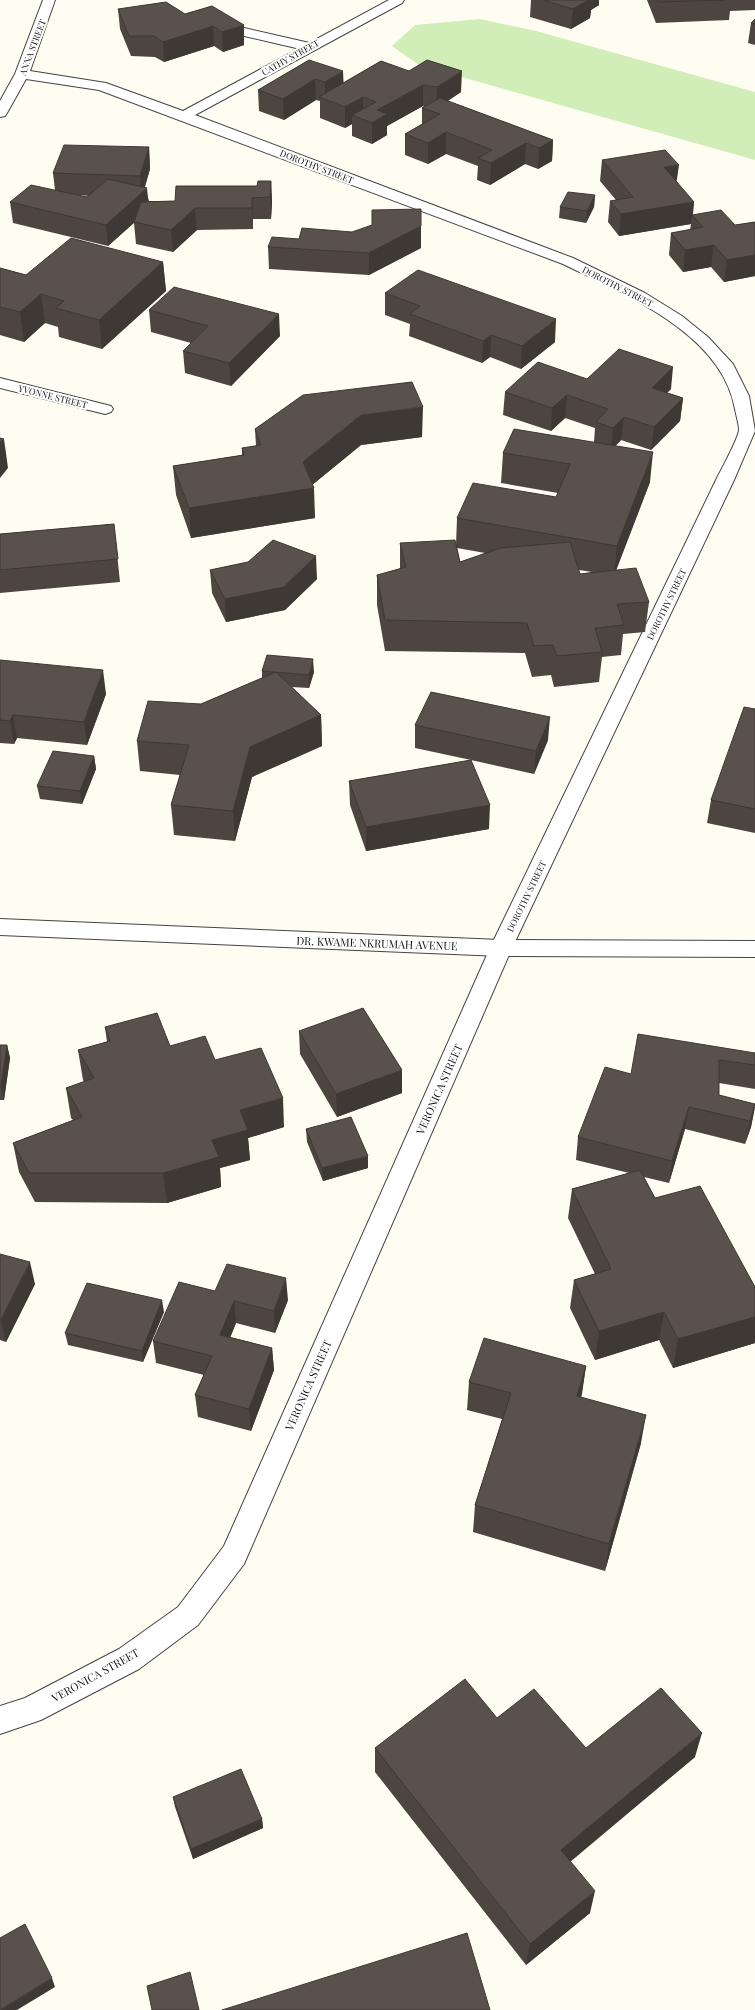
<svg xmlns="http://www.w3.org/2000/svg" width="755" height="2010" viewBox="0 0 755 2010" font-family="'Playfair Display',serif">
  <style>
    .green { fill: #d1edb8 }
    .lines { fill: none; stroke-linecap: round; stroke-linejoin: round }
    .service-casing { stroke: #434343; stroke-width: 2 }
    .minor-casing { stroke: #434343; stroke-width: 2 }
    .tertiary-casing { stroke: #434343; stroke-width: 2 }
    .service { fill: #fff; fill-rule: evenodd }
    .minor { fill: #fff; fill-rule: evenodd }
    .tertiary { fill: #fff; fill-rule: evenodd }
    .wall { fill: #4d4640; fill-rule: evenodd }
    .shaded-wall { fill: #3e3934 }
    .building { fill: #59514b; stroke: #3e3934 }
    .labels { text-anchor: middle; dominant-baseline: central; stroke-width: 4; stroke-linejoin: round; paint-order: stroke }
    .far-street-label { font-size: 9px; fill: #101010; stroke: #fff }
    .street-label { font-size: 11px; fill: #101010; stroke: #fff }
  </style>
  <rect width="100%" height="100%" fill="#fffdf2"/>
  <path class="green" d="M480,19L536,31L755,92V160L419,65L392,46L415,25Z"/>
  <g class="lines">
    <g class="service-casing">
      <path id="service" d="M214,21L314,44L315,47L309,51L210,28L208,25Z"/>
    </g>
    <g class="minor-casing">
      <path id="minor" d="M43,0H55L30,71L106,83L183,111L389,0H404L402,3L195,115L573,258L645,293L682,316L708,337L733,364L749,396L755,431L734,480L512,948L244,1564L198,1625L139,1669L41,1720L0,1734V1706L25,1698L119,1649L178,1607L224,1546L490,948L716,480C721,470 738,439 739,430C739,424 736,415 735,409C722,333 624,294 563,264L99,90L26,79L7,113L5,116L0,117V101L15,74Z
        M0,378L111,406L113,409L111,412L105,414L0,388Z"/>
    </g>
    <g class="tertiary-casing">
      <path id="tertiary" d="M0,919L501,940L755,941V957L501,956L0,935Z"/>
    </g>
    <use href="#service" class="service"/>
    <use href="#minor" class="minor"/>
    <use href="#tertiary" class="tertiary"/>
  </g>
  <path class="wall" d="M531,0H599V5L591,10L590,18L571,29L530,17Z
    M647,0H755V10L730,11L729,20L656,23Z
    M212,6L244,45L223,52L214,46L164,62L155,57L131,56L120,29L118,9L185,14Z
    M755,19V45L748,43L751,23Z
    M309,60L343,83L381,61L461,92L448,101L553,140L552,161L538,169L525,164L490,185L477,180L478,166L446,154L428,164L405,155V134L422,124V108L424,106H423L387,126V135L372,144L352,136V124L345,128L320,118V101L316,100L284,120L259,111L258,90Z
    M149,147L150,169L145,187L149,201H175L257,186L271,181L272,202L271,219H253V229L197,230L173,252L136,244L134,223L108,246L13,223L10,202L55,190L53,173ZM78,195L89,196L87,197Z
    M602,160L677,182L694,202L693,215L735,225L755,222V276L724,282L711,267L683,272L669,255L671,233L690,230L691,224L619,236L608,222L610,201L616,200L600,181Z
    M595,195L594,207L586,223L559,218L560,207Z
    M421,226V248L369,275L269,269L268,247L299,239L352,232Z
    M163,262L166,291L102,349L59,337L58,327L45,323L24,342L0,335V268L26,275Z
    M385,293L555,342L521,369L490,357L482,363L409,336L410,324L385,315Z
    M149,310L280,336L231,386L185,373L183,351L191,343L151,332Z
    M587,379L671,389L667,393L683,398L680,421L651,450L621,440L615,446L650,482L616,570L649,602L645,632L623,634L621,655L602,657L599,682L554,687L551,675L532,677L525,653L385,651L377,605V575L400,569V543L456,545L457,518L556,497L558,493L501,483L503,453L594,442L595,428L565,418L551,431L503,415L505,392ZM457,548L485,553L460,562ZM579,570L592,572L580,574Z
    M255,429L422,437L361,445L312,485L315,518L191,538L176,495L173,466L242,455V448L256,446Z
    M114,524L120,582L0,593V534Z
    M248,562L317,579L285,610L226,622L212,593L210,570Z
    M0,660L106,694L87,745L17,738L14,744L0,743Z
    M262,671L314,672L309,688L291,687L321,715L322,746L252,777L235,841L174,835L171,805L180,775L140,771L137,741L201,704L262,678Z
    M755,709V833L707,823L711,800Z
    M415,725L548,740L534,774L471,760L489,829L366,851L350,805L349,781L471,760L415,748Z
    M94,756L96,769L82,804L40,799L37,786Z
    M105,1027L170,1046L215,1060L284,1127L248,1138L250,1160L220,1168L221,1187L167,1203L35,1202L19,1172L13,1143L73,1120L71,1118L66,1088L84,1082L83,1080L78,1050L107,1042Z
    M299,1031L402,1093L337,1117L300,1054Z
    M0,1045H7L10,1058L4,1100H0Z
    M755,1053V1089L719,1083V1095L755,1107L751,1127L745,1144L685,1129L669,1183L644,1177L655,1198L755,1287V1343L673,1368L659,1340L595,1360L570,1308L574,1280L595,1274L568,1218L572,1189L629,1173L576,1160L578,1137L631,1074Z
    M306,1129L368,1168L323,1181L307,1142Z
    M0,1254L35,1284L6,1342L0,1340Z
    M215,1291L288,1300L275,1333L236,1323L230,1337L272,1348L274,1370L251,1431L198,1417L195,1395L204,1375L156,1363L153,1341Z
    M164,1312L143,1362L68,1345L65,1333Z
    M586,1366L581,1397L641,1443L605,1571L473,1532L475,1505L502,1419L467,1410L469,1382Z
    M497,1718L586,1748L695,1757L570,1861L590,1913L526,1965L375,1772V1748Z
    M173,1797L262,1819L263,1828L193,1859L175,1807Z"/>
  <path class="shaded-wall" d="M583,0H599V5L591,10L590,18L571,29L573,9Z
    M244,25V45L223,52L222,32Z
    M213,26L214,46L164,62L163,42Z
    M343,71L344,92L325,99V82Z
    M462,71L461,92L436,108L437,87Z
    M315,79L316,100L284,120L283,99Z
    M423,85V106L387,126V135L372,144V123L377,110Z
    M363,97V118L352,115V124L345,128V107Z
    M446,132V154L428,164V143Z
    M553,140L552,161L538,169L539,148Z
    M526,143L525,164L490,185L491,163Z
    M149,147L150,169L143,192L147,188L149,209L108,246L106,225L141,193L140,176Z
    M679,165L676,186L664,167Z
    M271,181L272,202L271,219L270,197Z
    M595,195L594,207L586,223L587,211Z
    M252,198L253,219V229L252,208Z
    M694,202L691,224L619,236L621,214Z
    M195,208L197,230L173,252L171,230Z
    M421,226V248L369,275V253Z
    M714,245L711,267L683,272L685,250Z
    M755,255V276L724,282L727,260Z
    M163,262L166,291L102,349L99,320Z
    M41,294L45,323L24,342L20,312Z
    M279,314L280,336L231,386L229,363Z
    M556,319L555,342L521,369L522,346Z
    M491,335L490,357L482,363L483,341Z
    M673,367L671,389L649,410L652,388Z
    M567,395L565,418L551,431L552,408Z
    M683,398L680,421L651,450L654,427Z
    M423,407L422,437L361,445L306,490L314,488L315,518L191,538L189,508L303,462L361,415Z
    M624,417L621,440L611,450L613,428Z
    M4,439L8,468L0,478V443Z
    M653,452L650,482L614,576L617,546Z
    M316,556L317,579L285,610L226,622L225,599Z
    M313,659L314,672L309,688V675Z
    M103,670L106,694L87,745L84,722Z
    M13,715L17,738L14,744L10,721Z
    M321,715L322,746L252,777L235,841L233,811L250,747Z
    M550,717L548,740L534,774L536,751Z
    M94,756L96,769L82,804L80,791Z
    M490,805L489,829L366,851V827Z
    M7,1045L10,1058L4,1100L1,1087Z
    M402,1070V1093L337,1117L336,1094Z
    M283,1098L284,1127L248,1138L250,1160L220,1168L221,1187L167,1203L163,1173L212,1140L240,1110Z
    M755,1106L751,1127L745,1144L750,1121Z
    M689,1107L685,1129L669,1183L672,1161Z
    M368,1156V1168L323,1181L322,1168Z
    M30,1262L35,1284L6,1342L1,1320Z
    M286,1278L288,1300L275,1333L274,1311Z
    M162,1300L164,1312L143,1362L142,1351Z
    M234,1301L236,1323L223,1356L220,1335Z
    M664,1312L659,1340L595,1360L599,1331Z
    M755,1317V1343L673,1368L678,1339Z
    M272,1348L274,1370L251,1431L249,1409Z
    M586,1366L582,1394L573,1424L577,1396Z
    M646,1415L641,1443L605,1571L609,1544Z
    M702,1733L695,1757L557,1873L561,1850Z
    M262,1819L263,1828L193,1859L191,1849Z
    M595,1891L590,1913L526,1965L530,1944Z
    M52,1978L55,1987L17,2010H0Z"/>
  <path class="building" d="M543,0H588L573,9Z
    M657,0H725L658,2Z
    M166,2L185,14L212,6L244,25L222,32L213,26L163,42L154,36H129L118,9Z
    M755,19V24L751,23Z
    M309,60L343,71L325,82L315,79L283,99L258,90Z
    M427,60L462,71L437,87L423,85L377,110L387,114L372,123L352,115L376,102L363,97L345,107L319,97L381,61L409,71Z
    M440,98L553,140L539,148L526,143L491,163L478,158L492,150L446,132L428,143L405,134L440,114L422,108Z
    M64,145L149,147L140,176L53,173Z
    M665,150L679,165L664,167L694,202L621,214L610,201L633,197L602,160Z
    M108,179L147,188L106,225L10,202L31,185L87,197Z
    M258,181H271L270,197L252,198V208H195L171,230L134,222L141,202L175,201L176,186H257Z
    M568,192L595,195L587,211L560,207Z
    M421,209V226L369,253L268,247L272,237L299,239L302,228L352,232L372,225V210Z
    M721,210L735,225L755,222V255L727,260L714,245L685,250L671,233L703,227L692,215Z
    M71,238L163,262L99,320L56,308L64,301L41,294L20,312L0,307V268L26,275Z
    M418,270L556,319L522,346L491,335L483,341L410,314L420,306L385,293Z
    M174,287L279,314L229,363L183,351L208,326L149,310Z
    M619,349L673,367L652,388L683,398L654,427L624,417L613,428L596,422L608,409L567,395L552,408L505,392L538,362L587,379Z
    M412,382L423,407L361,415L303,462L314,488L189,508L173,466L244,455L242,448L261,445L255,429L303,395Z
    M514,429L653,452L617,546L457,518L473,483L556,497L570,464L503,453Z
    M0,438L4,439L0,443Z
    M114,524L118,559L0,570V534Z
    M273,540L316,556L284,587L225,599L210,570L248,562Z
    M455,540L460,562L501,548L570,542L580,574L636,568L649,602L617,604L624,625L595,628L602,652L557,656L553,645L534,646L527,623L385,620L377,575L406,567L400,543Z
    M267,655L313,659L309,675L262,671Z
    M0,660L103,670L84,722L13,715L10,721L0,720Z
    M276,672L321,715L250,747L233,811L171,805L189,745L137,741L148,701L201,704Z
    M431,692L550,717L536,751L415,725Z
    M744,707L755,709V809L711,800Z
    M53,751L94,756L80,791L37,786Z
    M471,760L490,805L366,827L349,781Z
    M363,1008L402,1070L336,1094L299,1031Z
    M157,1013L170,1046L205,1036L215,1060L261,1048L283,1098L240,1110L248,1130L212,1140L219,1157L163,1173H29L13,1143L82,1117L66,1088L94,1078L78,1050L110,1041L105,1027Z
    M638,1034L755,1053V1065L719,1060V1095L755,1104L750,1121L689,1107L672,1161L578,1137L605,1067L631,1074Z
    M0,1045H7L1,1087H0Z
    M351,1117L368,1156L322,1168L306,1129Z
    M640,1170L655,1198L700,1186L755,1287V1317L678,1339L664,1312L599,1331L574,1280L611,1269L572,1189Z
    M0,1254L30,1262L1,1320H0Z
    M227,1264L286,1278L274,1311L234,1301L220,1335L272,1348L249,1409L195,1395L212,1356L153,1341L179,1282L215,1291Z
    M87,1283L162,1300L142,1351L65,1333Z
    M484,1338L586,1366L577,1396L646,1415L609,1544L475,1505L511,1393L469,1382Z
    M465,1679L497,1718L534,1689L586,1748L661,1688L702,1733L561,1850L595,1891L530,1944L375,1748Z
    M241,1769L262,1819L191,1849L173,1797Z
    M25,1924L52,1978L0,2010V1938Z
    M467,1933L490,2010H222Z
    M190,1972L199,2010H152L147,1986Z"/>
  <g class="labels">
    <g class="far-street-label">
      <text transform="translate(32 47) rotate(-69)">ANNA STREET</text>
      <text transform="translate(290 57) rotate(-29)">CATHY STREET</text>
      <text transform="translate(317 166) rotate(21)">DOROTHY STREET</text>
      <text transform="translate(618 286) rotate(27)">DOROTHY STREET</text>
      <text transform="translate(53 396) rotate(14)">YVONNE STREET</text>
      <text transform="translate(666 604) rotate(-64)">DOROTHY STREET</text>
      <text transform="translate(526 896) rotate(-64)">DOROTHY STREET</text>
    </g>
    <g class="street-label">
      <text transform="translate(377 943) rotate(2)">DR. KWAME NKRUMAH AVENUE</text>
      <text transform="translate(439 1089) rotate(-66)">VERONICA STREET</text>
      <text transform="translate(308 1385) rotate(-66)">VERONICA STREET</text>
      <text transform="translate(95 1675) rotate(-29)">VERONICA STREET</text>
    </g>
  </g>
</svg>
